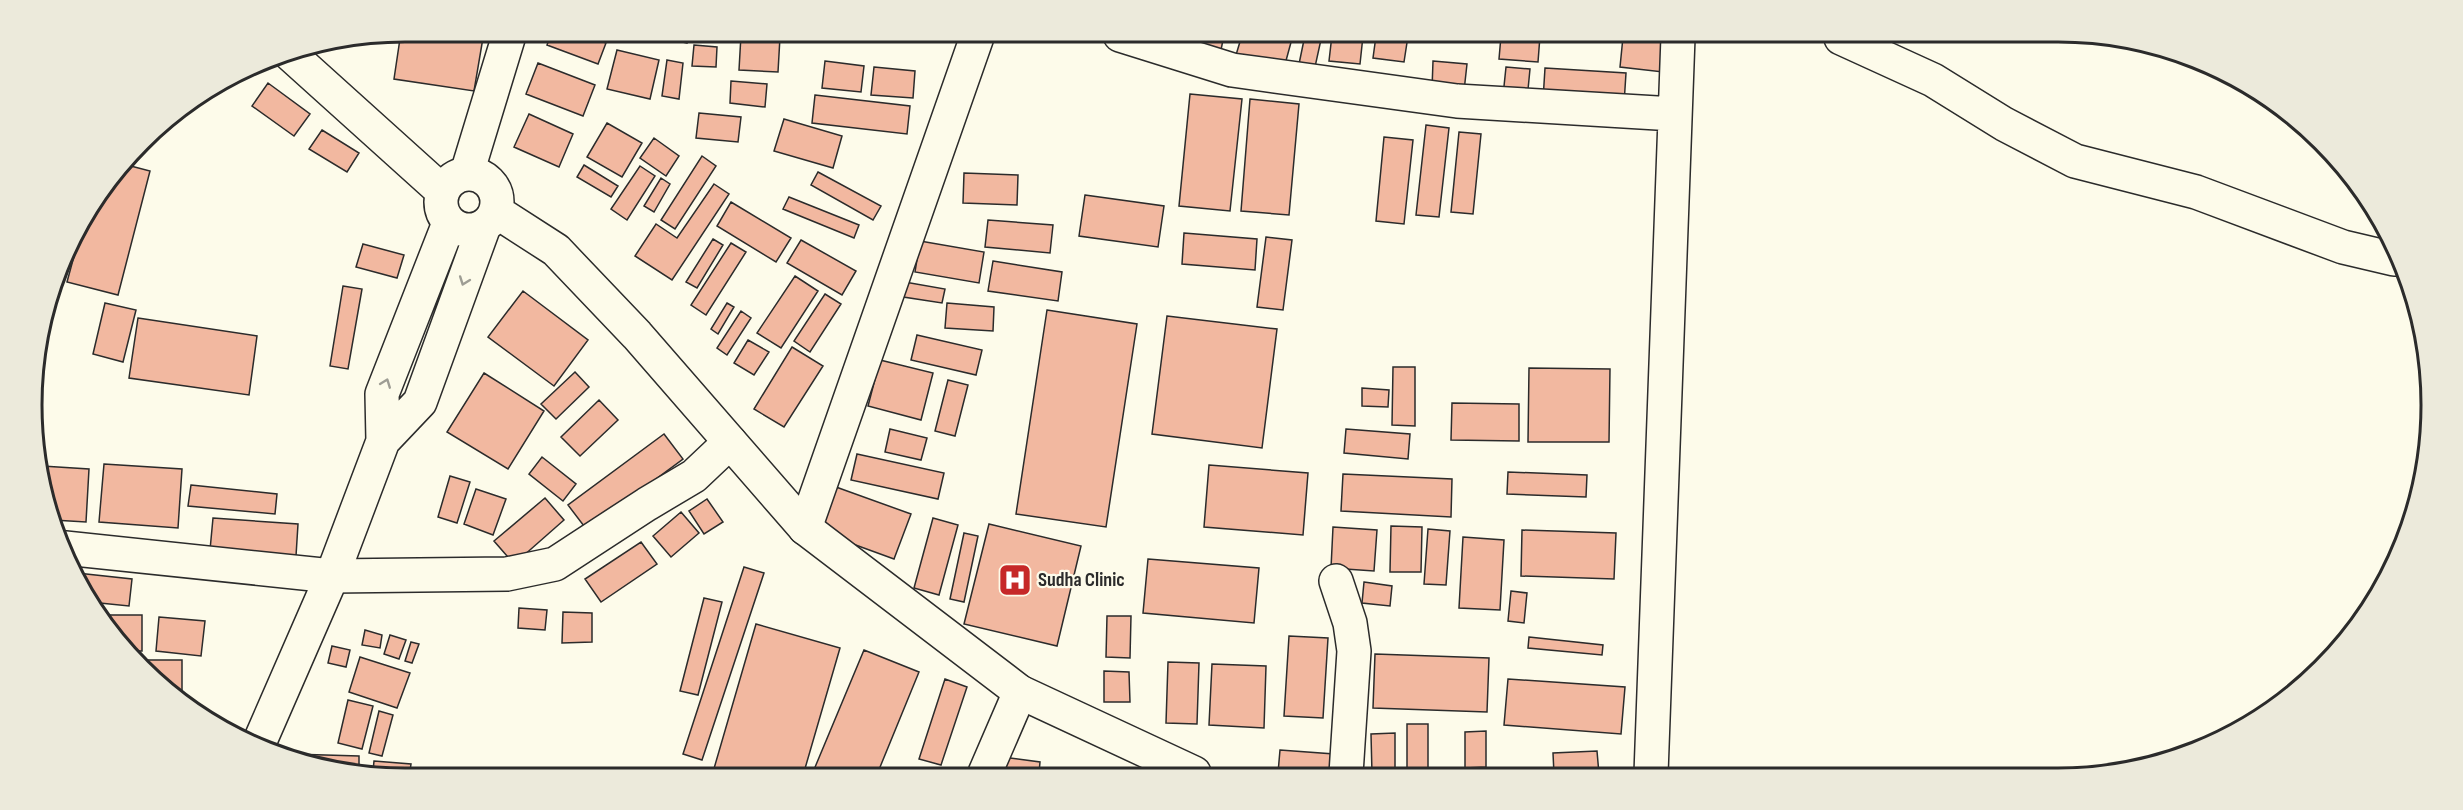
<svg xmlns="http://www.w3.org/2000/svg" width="2463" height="810" viewBox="0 0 2463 810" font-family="'Sofia Sans Condensed',sans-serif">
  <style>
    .building { fill: #f2b8a0; stroke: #2b2b2b; stroke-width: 1.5 }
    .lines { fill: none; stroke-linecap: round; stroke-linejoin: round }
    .street-casing { stroke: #2b2b2b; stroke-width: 36 }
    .secondary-casing { stroke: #2b2b2b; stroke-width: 36 }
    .street { stroke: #fdfbea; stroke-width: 33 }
    .secondary { stroke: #fdfbea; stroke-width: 33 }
    .oneway { stroke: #9e9d94 }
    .labels { text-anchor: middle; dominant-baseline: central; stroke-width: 4.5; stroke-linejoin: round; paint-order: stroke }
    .poi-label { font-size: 20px; font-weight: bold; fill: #2b2b2b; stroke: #fdfbea; text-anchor: start }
    .rim { fill: none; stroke: #2b2b2b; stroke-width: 3 }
  </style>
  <rect width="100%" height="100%" fill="#fdfbea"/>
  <path class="building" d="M401,32H484L474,91L394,79Z
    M552,32H577L606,43L598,64L547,45Z
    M640,32L689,33L687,43Z
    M741,35L780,37L778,72L739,70Z
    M1193,35H1224L1220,55L1190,48Z
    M1242,35H1293L1284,68L1236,55Z
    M1305,35H1322L1315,67L1299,64Z
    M1332,35L1363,36L1360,64L1329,61Z
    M1376,36H1408L1404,62L1373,58Z
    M1501,36H1540L1538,62L1499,59Z
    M1623,37H1667L1663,72L1620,67Z
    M694,45L717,47L716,67L692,66Z
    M617,50L659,60L650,99L607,89Z
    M667,60L683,63L679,99L662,96Z
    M825,61L864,66L861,92L822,88Z
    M1433,61L1467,64L1464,91L1432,89Z
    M538,63L595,85L583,116L526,94Z
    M874,67L915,71L913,98L871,95Z
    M1506,67L1530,69L1527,100L1503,96Z
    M1545,68L1626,73L1624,104L1543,100Z
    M731,81L767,84L765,107L730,103Z
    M268,83L310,114L294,136L252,106Z
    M1190,94L1242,99L1230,211L1179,206Z
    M815,95L910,106L907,134L812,123Z
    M1250,99L1299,104L1289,215L1241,211Z
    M699,113L741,117L738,142L696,138Z
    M529,114L573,134L559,167L514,147Z
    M784,119L842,136L833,168L774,151Z
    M607,123L642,143L622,177L587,157Z
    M1426,125L1449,128L1439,217L1416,215Z
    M322,130L359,153L347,172L309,149Z
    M1459,132L1481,134L1473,214L1451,212Z
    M1384,137L1413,140L1404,224L1376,221Z
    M654,138L679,156L666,176L640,158Z
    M702,156L716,166L675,229L661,220Z
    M127,165L150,171L118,295L67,282L83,223Z
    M584,165L618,186L611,197L577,177Z
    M640,166L655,176L627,220L611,209Z
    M818,172L881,206L873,220L811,185Z
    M964,173L1018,175L1017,205L963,203Z
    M661,178L670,184L654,212L644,206Z
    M714,184L729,194L672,280L635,256L656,224L677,238Z
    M1085,195L1164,206L1158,247L1079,236Z
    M789,197L859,225L854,238L783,209Z
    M731,202L791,238L776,262L717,226Z
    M988,220L1053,225L1050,253L985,247Z
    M1184,233L1257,239L1255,270L1182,264Z
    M1266,237L1292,240L1283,310L1257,307Z
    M713,239L723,245L697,288L686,282Z
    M801,240L856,271L842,295L787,263Z
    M920,241L984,252L979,283L915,272Z
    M731,243L746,252L706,315L691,305Z
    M363,244L404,255L397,278L356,267Z
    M993,261L1062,272L1058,301L988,291Z
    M795,276L818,291L781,348L757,333Z
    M899,281L945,289L942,303L897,296Z
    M343,286L362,289L348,369L330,366Z
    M523,291L588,340L554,386L488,337Z
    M825,294L841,304L810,352L794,341Z
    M105,303L136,310L123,362L93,354Z
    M727,303L734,307L718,334L711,329Z
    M947,303L994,307L993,331L945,328Z
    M1047,310L1137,324L1106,527L1016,514Z
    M741,311L751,318L727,355L717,348Z
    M1167,316L1277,329L1262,448L1152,434Z
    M138,318L257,336L249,395L129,378Z
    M917,335L982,350L976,375L911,360Z
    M748,340L769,352L754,375L734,363Z
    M792,347L823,366L784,427L754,409Z
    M880,360L933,373L921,420L868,406Z
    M1393,367H1415V426L1392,425Z
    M1529,368L1610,369L1609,442H1528Z
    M575,372L589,387L556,419L541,404Z
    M484,373L544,411L508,469L447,432Z
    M948,380L968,385L955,436L935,431Z
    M1362,388L1389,390L1388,407L1362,406Z
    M599,400L618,420L580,456L561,437Z
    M1452,403L1519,404V441L1451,440Z
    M890,429L927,438L921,460L885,452Z
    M1346,429L1410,434L1408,459L1344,453Z
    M664,434L683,459L587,530L568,505Z
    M857,454L944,473L938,499L851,480Z
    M542,457L576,484L563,501L529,474Z
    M104,464L182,469L178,528L99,522Z
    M1209,465L1308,473L1303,535L1204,527Z
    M42,466L89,469L86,522L53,520L44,501Z
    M1508,472L1587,475L1586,497L1507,494Z
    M1343,474L1452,479L1451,517L1341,511Z
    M450,476L470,482L457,523L438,517Z
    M191,485L277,494L275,514L188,506Z
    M836,487L911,514L894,559L820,532Z
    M476,489L506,499L493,535L464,524Z
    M545,498L564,520L514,564L494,541Z
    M707,499L723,522L704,534L689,511Z
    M681,512L699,533L671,557L653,536Z
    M213,518L298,524L296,556L210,550Z
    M933,518L958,525L939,595L914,588Z
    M989,524L1081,546L1057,646L964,624Z
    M1391,526L1422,527L1421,572H1390Z
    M1333,527L1377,530L1374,571L1331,568Z
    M1428,529L1450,531L1446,585L1424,584Z
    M1522,530L1616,533L1614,579L1521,576Z
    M964,533L978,536L964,602L950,599Z
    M1463,537L1504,540L1500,610L1459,608Z
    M641,542L657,564L601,602L585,579Z
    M1148,559L1259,568L1254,623L1143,613Z
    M744,567L764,573L702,760L683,754Z
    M77,573L132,579L129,606L90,602Z
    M1364,582L1392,586L1390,606L1362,603Z
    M1511,591L1527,593L1524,623L1508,621Z
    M704,598L722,602L698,695L680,691Z
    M519,608L547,610L545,630L518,628Z
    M563,612L592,613V642L562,643Z
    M97,615H142V651H133Z
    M1107,616H1131L1130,658L1106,657Z
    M159,617L205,621L201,656L156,651Z
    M756,624L840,648L804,772H713Z
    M365,630L382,635L380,648L362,645Z
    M390,635L406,640L399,659L384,654Z
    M1289,636L1328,638L1323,718L1284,716Z
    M1529,637L1603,645L1602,655L1528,648Z
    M411,642L419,644L412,663L405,661Z
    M332,646L350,650L346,667L328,663Z
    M864,650L919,672L878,772H813Z
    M1375,654L1489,658L1487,712L1373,708Z
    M360,657L410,673L397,708L349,692Z
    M142,660H182V700Z
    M1168,662L1199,663L1197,724L1166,723Z
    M1212,664L1266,666L1264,728L1209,725Z
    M1104,671L1129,672L1130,702H1104Z
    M945,679L967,687L941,765L919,759Z
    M1508,679L1625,687L1621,734L1504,725Z
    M348,700L373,706L362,749L338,743Z
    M379,711L393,715L382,756L369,753Z
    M1407,724H1428V774H1407Z
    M1486,731V767L1465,768V732Z
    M1395,733V774H1372L1371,734Z
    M1280,750L1334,754L1332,774L1278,773Z
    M1597,751L1599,774H1554L1553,753Z
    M291,754L359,756V771H332Z
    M1002,757L1040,762L1039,773L1000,772Z
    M374,761L411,764L410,771H373Z
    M906,769L924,773H905Z"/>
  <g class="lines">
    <g class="street-casing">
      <path id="street" d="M1120,35L1232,70L1457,101L1674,114
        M1841,38L1933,80L2004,124L2075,161L2196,192L2343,247L2394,259
        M467,173L510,32
        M805,528L978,34
        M65,548L332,576L507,574L555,564L647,504L694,476L730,442
        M1336,581L1350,623L1354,651L1346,774
        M985,773L1020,692
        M1651,774L1678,37"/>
    </g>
    <g class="secondary-casing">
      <path id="secondary" d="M290,54L442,191
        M441 202a28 28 0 1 1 56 0a28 28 0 1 1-56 0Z
        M497,212L556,250L637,335L805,528L1020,692L1194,773
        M383,441L420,402L484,226
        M260,741L332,576L383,441L382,394L449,223"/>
    </g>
    <use href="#street" class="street"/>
    <use href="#secondary" class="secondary"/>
  </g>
  <defs><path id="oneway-chevron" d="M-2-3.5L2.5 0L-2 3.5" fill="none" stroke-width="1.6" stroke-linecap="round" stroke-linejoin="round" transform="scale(1.5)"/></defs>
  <g class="oneway">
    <use href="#oneway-chevron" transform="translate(464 281) rotate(110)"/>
    <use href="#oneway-chevron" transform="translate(386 383) rotate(-69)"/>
  </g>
  <defs>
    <g id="hospital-square" transform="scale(1.725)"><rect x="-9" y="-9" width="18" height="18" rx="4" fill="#c62828" stroke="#fdfbea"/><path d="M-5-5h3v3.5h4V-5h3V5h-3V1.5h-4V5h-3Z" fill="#fff"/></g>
  </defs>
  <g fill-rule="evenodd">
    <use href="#hospital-square" x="1015" y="580"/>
  </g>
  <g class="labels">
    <g class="poi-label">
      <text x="1038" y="580">Sudha Clinic</text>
    </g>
  </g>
  <path d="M0 0H2463V810H0ZM405 42H2058A363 363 0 0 1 2421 405V405A363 363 0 0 1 2058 768H405A363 363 0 0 1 42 405V405A363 363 0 0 1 405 42Z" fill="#eceadb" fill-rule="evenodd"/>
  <path class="rim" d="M405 42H2058A363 363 0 0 1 2421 405V405A363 363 0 0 1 2058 768H405A363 363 0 0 1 42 405V405A363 363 0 0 1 405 42Z"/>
</svg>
